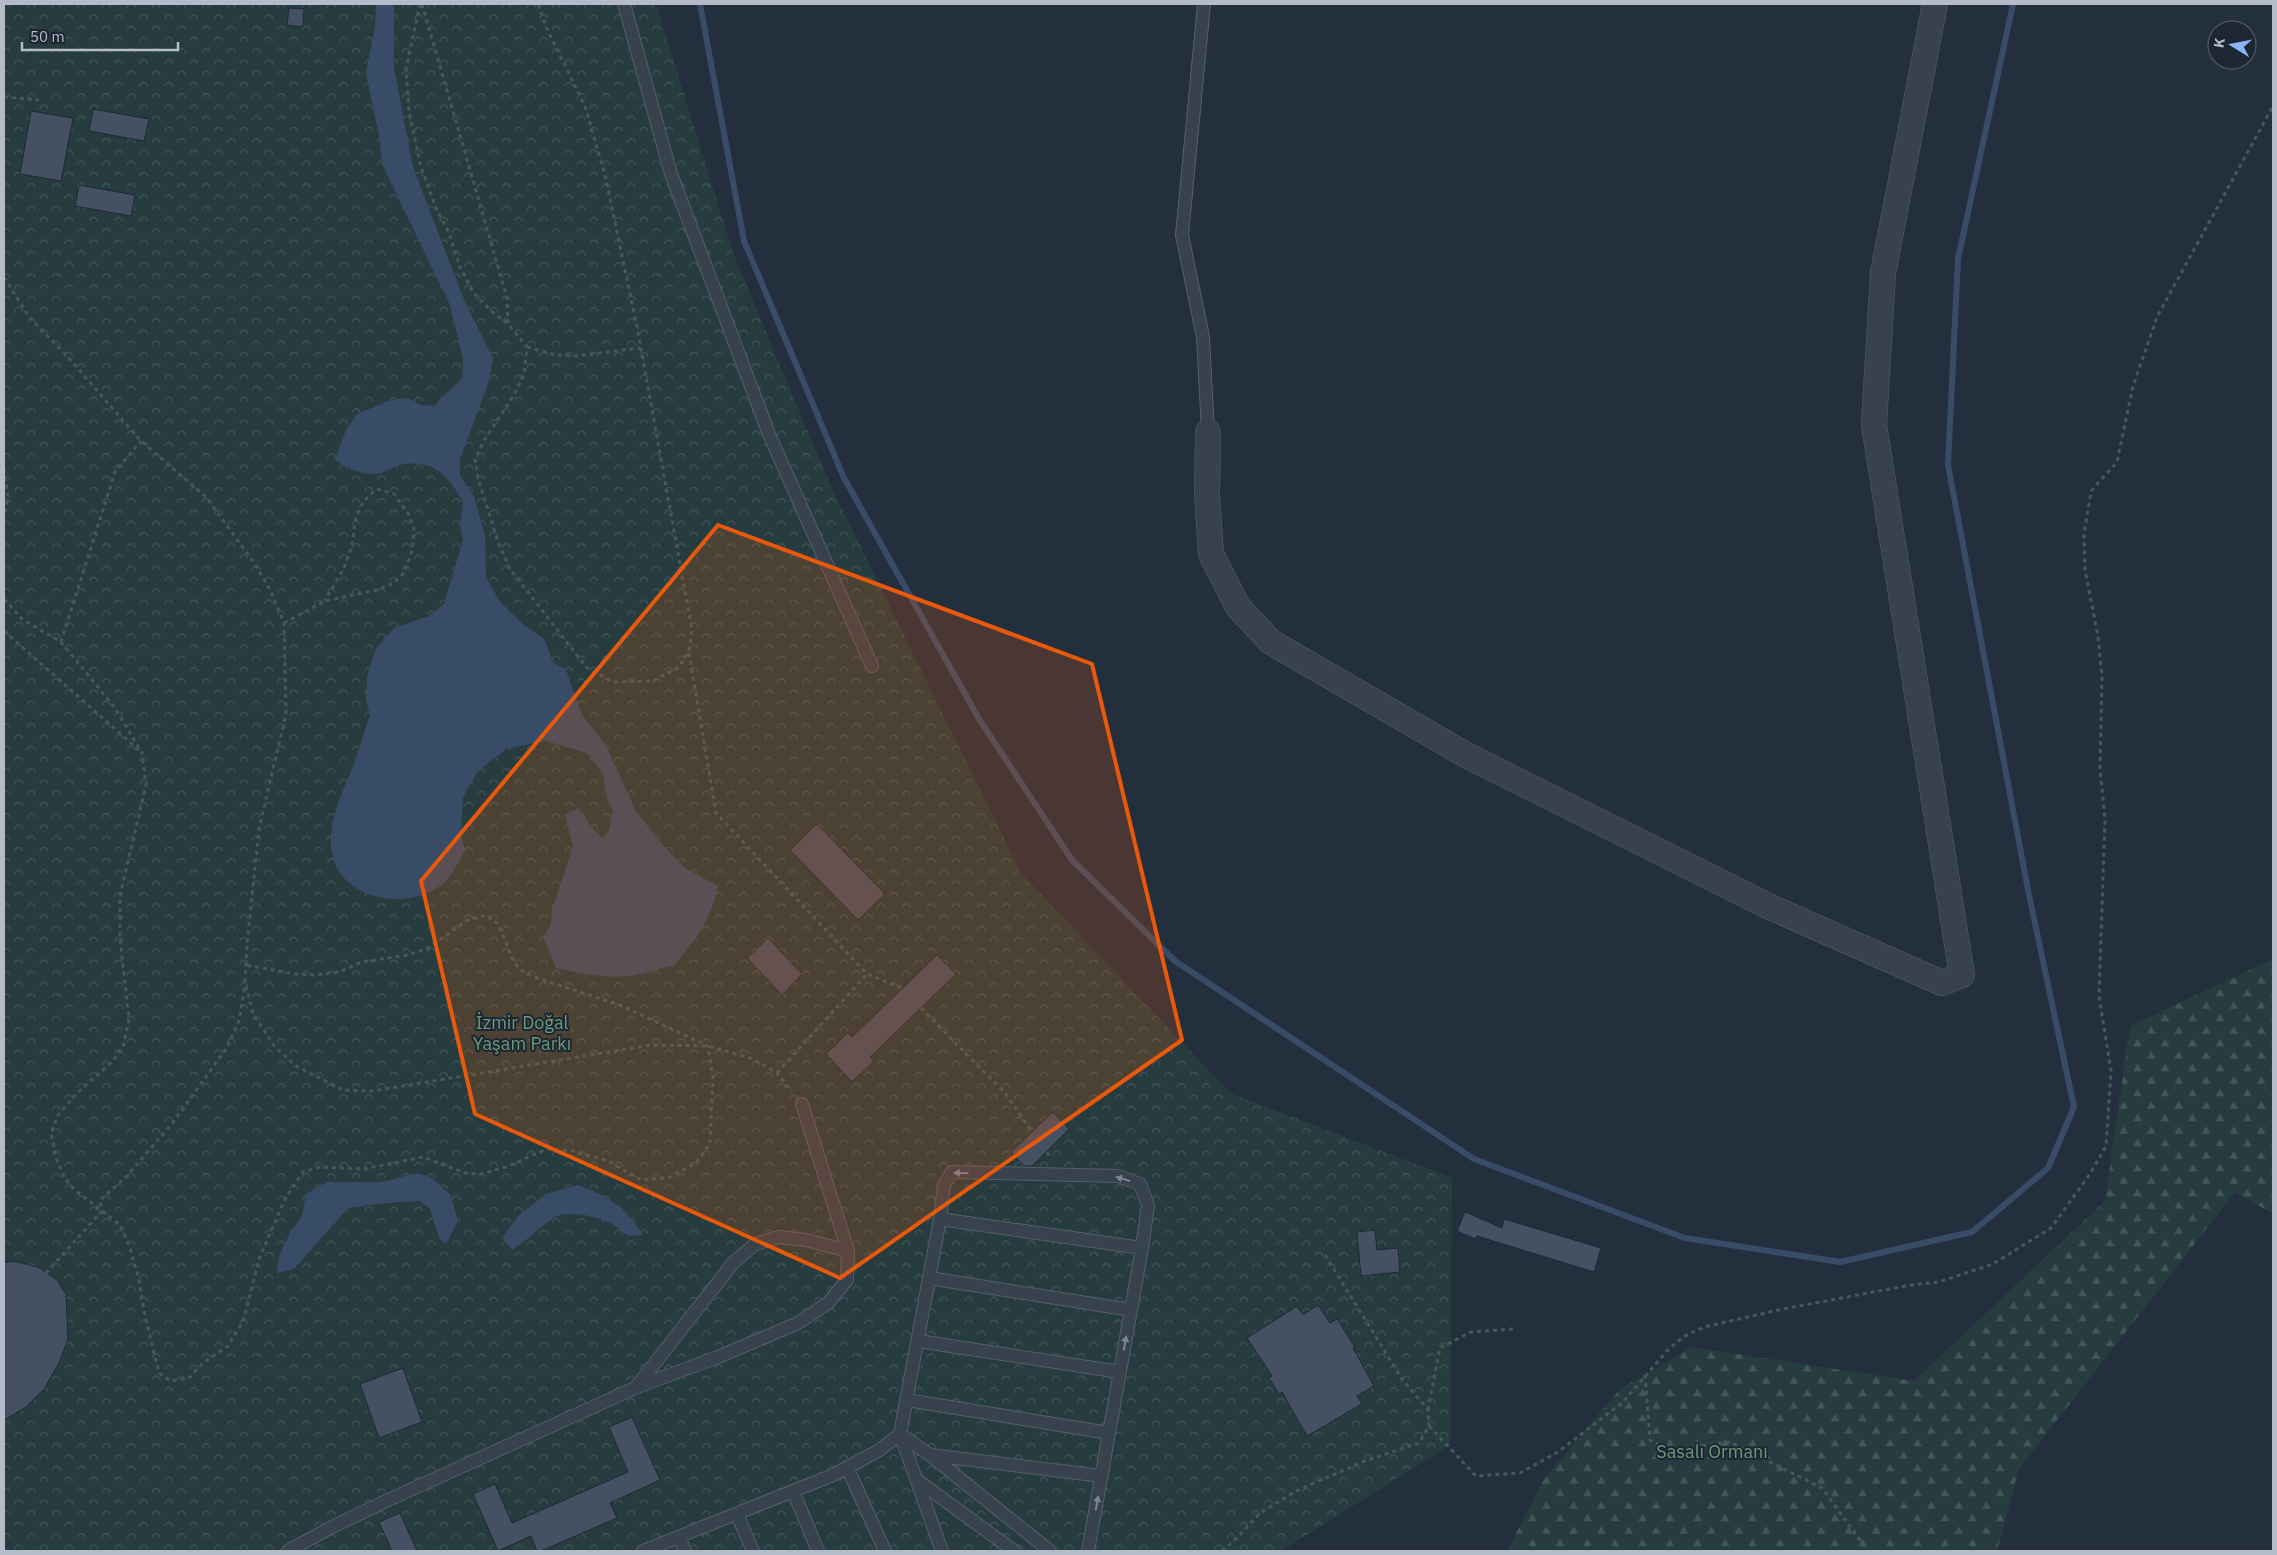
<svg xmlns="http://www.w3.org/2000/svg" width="2277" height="1555" viewBox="0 0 2277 1555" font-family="'IBM Plex Sans',sans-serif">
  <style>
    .forest { fill: url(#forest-firs) }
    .park { fill: url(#park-crowns) }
    .water { fill: #394c67 }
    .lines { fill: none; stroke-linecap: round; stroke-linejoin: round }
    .stream { stroke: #394c67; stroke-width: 6 }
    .building { fill: #455162; stroke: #1f2835 }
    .lane-casing { stroke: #565f6c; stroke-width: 14 }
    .street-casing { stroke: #565f6c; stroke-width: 26 }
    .path { stroke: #44595c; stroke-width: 3; stroke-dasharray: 4 4; stroke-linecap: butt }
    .lane { stroke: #38414e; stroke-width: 12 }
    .street { stroke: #38414e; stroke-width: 25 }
    .oneway { fill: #7c8592 }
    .marked { fill: #e8590c; fill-opacity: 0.2; stroke: #e8590c; stroke-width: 4; stroke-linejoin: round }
    .labels { text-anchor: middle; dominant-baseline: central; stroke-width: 4; stroke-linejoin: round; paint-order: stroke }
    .park-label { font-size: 18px; fill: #6b9a76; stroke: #1d2633 }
  </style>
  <defs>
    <pattern id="forest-firs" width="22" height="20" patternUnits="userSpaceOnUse" patternTransform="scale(1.25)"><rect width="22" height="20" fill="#263c3f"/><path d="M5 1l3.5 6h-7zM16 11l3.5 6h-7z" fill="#435659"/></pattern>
    <pattern id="park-crowns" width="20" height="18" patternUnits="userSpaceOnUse" patternTransform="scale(1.25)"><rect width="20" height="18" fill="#263c3f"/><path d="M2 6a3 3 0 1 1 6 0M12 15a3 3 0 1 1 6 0" fill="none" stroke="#435659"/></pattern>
  </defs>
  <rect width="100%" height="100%" fill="#242f3e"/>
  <path class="forest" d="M2273,959V1214L2235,1192L2019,1469L1997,1551H1507L1544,1479L1619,1390L1692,1347L1914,1381L2105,1201L2130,1026Z"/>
  <path class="park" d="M4,4H656L733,253L829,482L1021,873L1230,1093L1452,1178L1450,1445L1281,1551H4Z"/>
  <path class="water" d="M376,4H394V68L413,167L463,297L493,359L488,384L460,459V476L474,496L485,535L486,577L500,602L524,625L544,639L553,662L566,670L582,715L606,745L636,811L660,842L685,868L718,886C711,921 696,939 674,966C660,967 649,973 635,975C609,980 582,973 556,968L543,937L551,924L552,909L573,847L565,815L578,808L591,827L603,839L609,830L613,810L607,799L603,774L587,753L546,741L506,749L477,772L463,798L461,833L465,851C459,860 454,872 447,880C417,912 344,903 333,857C324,824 345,789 356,758C361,744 365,729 370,715L366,700L367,676L376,648L394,628L429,616L444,604L463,540L460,523L463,502C449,477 436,460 404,464C394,466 384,474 375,474C360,475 348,467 335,460L346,430L357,414L391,400L408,398L421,405L434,406L462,378L463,359L450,305L382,164L379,136L366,73L375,26Z
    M417,1173L430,1177L450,1194L458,1221L446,1244L439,1238L430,1209L420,1201L387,1203L348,1208L294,1269L277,1273L279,1257L288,1237L302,1216L306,1194L327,1182H383Z
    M578,1185C610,1197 624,1206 643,1235L628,1236C623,1232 618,1227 612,1224C600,1217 568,1210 555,1217C540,1226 527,1241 512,1250L502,1238L519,1215L546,1194Z"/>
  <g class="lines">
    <path class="stream" d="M700,4L744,241L844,478L979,719L1072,860L1175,961L1474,1159L1685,1238L1840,1262L1972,1232L2048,1168L2074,1107L2029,895L1948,465L1958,259L2013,4"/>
  </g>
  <path class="building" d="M289,8L304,9L303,27L287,25Z
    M93,109L149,119L144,141L89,131Z
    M31,111L73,118L61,181L20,174Z
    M79,185L135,195L131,216L75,206Z
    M817,824L885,894L858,920L790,850Z
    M768,938L802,974L782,995L747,958Z
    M937,955L956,974L870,1057L874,1061L852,1082L826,1054L848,1033L852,1037Z
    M1053,1112L1069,1129L1032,1166H1024L1011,1152Z
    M1465,1212L1502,1228L1504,1219L1601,1248L1594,1272L1477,1236L1476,1239L1457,1231Z
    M1375,1230L1377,1250L1398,1248L1400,1272L1361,1276L1357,1232Z
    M13,1261L38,1267L57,1280L66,1294L68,1339L59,1363L44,1389L26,1407L4,1420V1263Z
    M1318,1305L1330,1323L1337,1319L1355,1347L1353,1348L1374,1386L1357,1396L1362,1404L1307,1436L1282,1392L1279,1394L1269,1378L1272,1376L1247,1338L1297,1306L1303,1315Z
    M403,1368L422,1422L379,1438L360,1384Z
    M632,1417L660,1480L610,1503L617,1518L541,1551H537L531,1536L498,1551L473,1494L495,1484L512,1523L628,1472L609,1427Z
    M400,1513L417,1551H392L379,1522Z"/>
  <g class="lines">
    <g class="lane-casing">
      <path id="lane" d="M624,4L671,174L769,434L872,666
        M1204,4L1182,235L1203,337L1208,432
        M940,1219L1142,1248
        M929,1278L1131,1310
        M918,1341L1120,1372
        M637,1386L733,1263L755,1244L779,1237L806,1240L848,1251
        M907,1400L1109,1433
        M900,1434L930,1455L1050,1551
        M900,1434L942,1551
        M930,1455L1102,1476
        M847,1467L885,1551
        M917,1480L1014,1551
        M793,1491L818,1551
        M737,1514L753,1551
        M679,1537L685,1551
        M288,1551L330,1528L386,1501L637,1387L718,1357L798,1323L828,1303L847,1280L848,1251L802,1104
        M643,1551L833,1475L878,1451L900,1434L940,1219L944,1185L952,1172L1118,1176L1140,1184L1148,1205L1142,1248L1088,1551"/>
    </g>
    <g class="street-casing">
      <path id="street" d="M1208,432L1207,494L1211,554L1238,607L1271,642L1466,755L1768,906L1942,983L1962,975L1874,425L1883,273L1935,4"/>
    </g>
    <path class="path" d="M420,4L406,69L409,112L421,167L436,208L449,233L460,267L473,292L489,309L508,324L527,347L524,374L514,395L485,439L475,459L478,478L498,542L510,569L586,667L613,682L653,681L679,667L689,651L692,630L637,327L605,175L585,106L547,29L538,4
      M422,4L507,298L508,323
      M4,97L39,100
      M4,277L29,317L67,356L141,441L206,497L255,564L271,592L284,623L286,714L259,829L247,944L245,982L253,1014L275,1047L296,1066L343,1090L373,1091L651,1045L708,1046L753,1059L777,1073L792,1092
      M527,347L556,355L575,356L640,348
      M4,469L8,496L4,517
      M4,599L22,619L61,642L115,708L142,753L146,785L120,895V938L129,1020L123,1047L113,1061L77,1093L58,1115L51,1133L57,1161L65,1179L76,1191L120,1225L129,1245L138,1276L145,1316L159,1373L171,1381L189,1378L203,1363L228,1346L243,1322L259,1259L285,1199L303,1172L320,1167L364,1169L423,1157L465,1173L481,1174L506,1167L547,1149L573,1151L608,1161L641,1180L668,1178L697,1162L710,1143L713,1077L708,1046L620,1005L534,977L520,970L514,962L498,924L486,915L468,920L428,948L408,955L362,962L339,972L313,975L295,974L246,965
      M284,623L325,601L376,590L394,583L404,573L412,551L414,529L409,515L394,494L377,489C346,513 360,530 347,560C342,574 332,587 325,601
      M4,631L140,751
      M61,642L115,472L141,441
      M689,653L716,813L867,974L902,988
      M921,1008L1005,1093L1032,1132
      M777,1073L867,974
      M1047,1152L1051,1158
      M1325,1255L1402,1379L1428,1410L1429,1426
      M46,1273L102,1211L100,1200L126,1177L171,1125L226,1049L239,1021L245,985
      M1645,1375L1650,1440L1668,1450L1730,1442L1822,1488L1868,1551
      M1428,1410L1440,1348L1471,1332L1514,1329
      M1222,1551L1234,1541L1260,1513L1296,1491L1365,1461L1419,1443L1429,1426L1476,1476L1520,1473L1558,1452L1623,1402L1667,1351L1683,1337L1704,1327L1783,1309L1911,1285L1939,1282L1993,1264L2051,1228L2090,1174L2106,1146L2111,1071L2099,996L2105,819L2100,769L2102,677L2098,636L2085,570L2084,535L2091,491L2117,462L2133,386L2157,317L2273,106"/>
    <use href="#lane" class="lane"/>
    <use href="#street" class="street"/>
  </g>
  <defs><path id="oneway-solid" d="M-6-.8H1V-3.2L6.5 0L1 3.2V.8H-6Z" transform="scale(1.25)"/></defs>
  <g class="oneway">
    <use href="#oneway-solid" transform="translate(961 1173) rotate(-179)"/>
    <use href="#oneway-solid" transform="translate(1123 1179) rotate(-164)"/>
    <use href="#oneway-solid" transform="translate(1125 1343) rotate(-80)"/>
    <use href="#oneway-solid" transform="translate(1097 1503) rotate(-80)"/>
  </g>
  <path class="marked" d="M718,525L1092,664L1182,1040L840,1278L475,1114L421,881Z"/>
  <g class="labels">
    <g class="park-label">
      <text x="522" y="1022">İzmir Doğal<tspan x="522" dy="21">Yaşam Parkı</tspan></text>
      <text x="1712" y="1451">Sasalı Ormanı</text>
    </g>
  </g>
  <rect width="2277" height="1555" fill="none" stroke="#b4bcc9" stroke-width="10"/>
  <g transform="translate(2232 45) rotate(280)"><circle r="24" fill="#1d2633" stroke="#59626f"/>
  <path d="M0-4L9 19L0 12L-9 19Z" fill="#8ab4f8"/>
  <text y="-8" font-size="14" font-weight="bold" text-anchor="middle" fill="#b4bcc9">K</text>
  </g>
  <path d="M22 42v8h156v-8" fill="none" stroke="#b4bcc9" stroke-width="2.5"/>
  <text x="30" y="42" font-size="15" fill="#b4bcc9" stroke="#1d2633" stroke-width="4" paint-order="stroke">50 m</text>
</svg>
